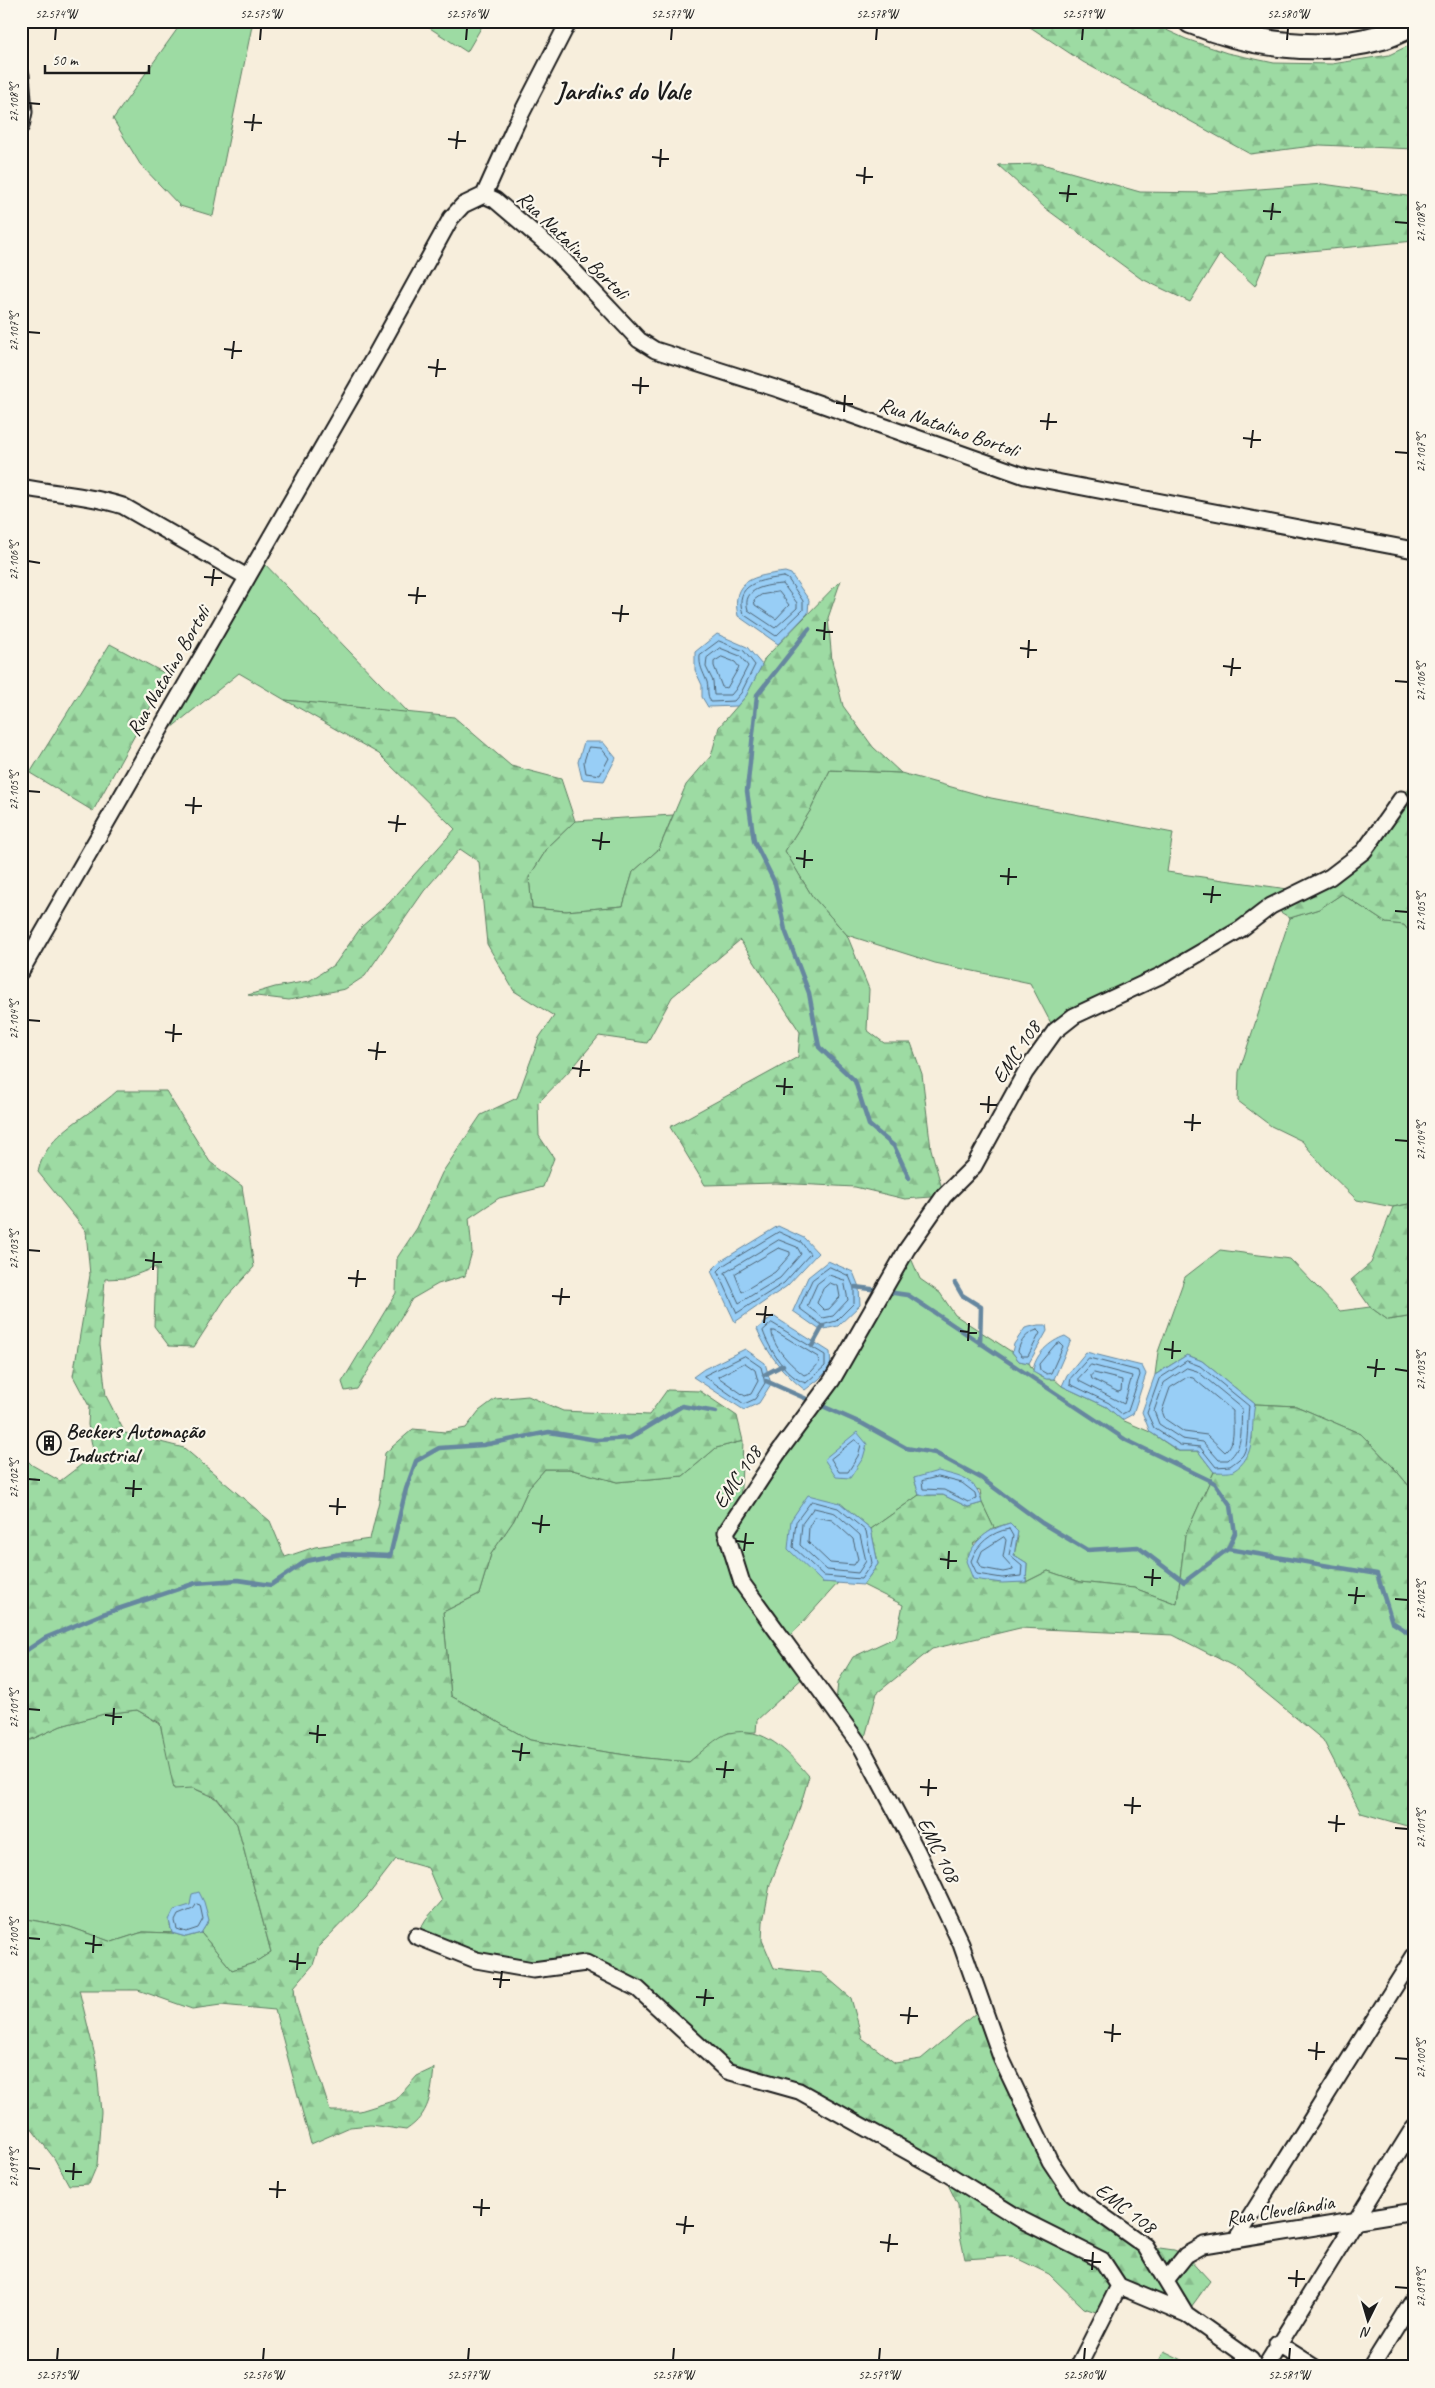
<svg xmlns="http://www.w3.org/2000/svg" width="1435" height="2388" viewBox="0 0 1435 2388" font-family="Caveat,sans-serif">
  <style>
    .grass { fill: #9ddba3; stroke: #5c7c60 }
    .forest { fill: url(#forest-firs); stroke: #5c7c60 }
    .water { fill: #98cef6; stroke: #66879f }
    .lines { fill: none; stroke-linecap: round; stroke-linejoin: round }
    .shore { stroke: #4e6373; stroke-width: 1 }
    .stream { stroke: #66879f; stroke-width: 4.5 }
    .minor-casing { stroke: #1c1c1c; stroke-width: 19 }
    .primary-casing { stroke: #1c1c1c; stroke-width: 28 }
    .minor { stroke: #fbf7ec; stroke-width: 15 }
    .primary { stroke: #fbf7ec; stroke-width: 24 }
    .ticks { fill: none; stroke: #1c1c1c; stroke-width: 2 }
    .labels { text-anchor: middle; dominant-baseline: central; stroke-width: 4.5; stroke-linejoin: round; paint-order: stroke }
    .street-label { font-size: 21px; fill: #1c1c1c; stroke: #fbf7ec }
    .poi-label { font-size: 21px; font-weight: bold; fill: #1c1c1c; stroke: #fbf7ec; text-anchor: start }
    .district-label { font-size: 26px; font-weight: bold; fill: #1c1c1c; stroke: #fbf7ec }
    .neatline { fill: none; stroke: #1c1c1c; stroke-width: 2 }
    .ticks-label { font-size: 12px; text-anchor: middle; fill: #1c1c1c }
  </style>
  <defs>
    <pattern id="forest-firs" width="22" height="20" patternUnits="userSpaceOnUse" patternTransform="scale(1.25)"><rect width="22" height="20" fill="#9ddba3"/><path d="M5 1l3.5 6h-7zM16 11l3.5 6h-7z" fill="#87bb8c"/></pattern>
  </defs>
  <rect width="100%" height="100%" fill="#f7eedc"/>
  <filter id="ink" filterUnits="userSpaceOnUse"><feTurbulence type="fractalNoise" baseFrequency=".02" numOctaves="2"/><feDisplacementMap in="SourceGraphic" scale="10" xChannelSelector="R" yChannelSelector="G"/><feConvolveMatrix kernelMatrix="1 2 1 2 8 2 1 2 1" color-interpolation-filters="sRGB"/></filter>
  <g filter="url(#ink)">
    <path class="grass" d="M183,21H253L213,216L180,206L140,164L113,119Z
      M419,21H485L467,52Z
      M258,557L409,713L285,700L239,673L150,745Z
      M830,770L901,773L991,798L1173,833L1167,872L1302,891L1055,1031L1030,983L935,963L847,935L812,896L785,851L810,811Z
      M673,815L659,849L633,872L623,906L566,911L532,908L529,877L548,847L575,821Z
      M1342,894L1386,923L1404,925L1414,937V1203L1393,1207L1357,1200L1326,1170L1302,1141L1271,1126L1238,1101L1239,1072L1290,918L1319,909Z
      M907,1249L920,1279L940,1293L955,1315L1012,1352L1019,1361L1029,1363C1034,1374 1042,1380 1054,1379L1062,1386L1107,1407L1122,1420L1150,1432L1178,1451H1198L1214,1472L1185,1536L1177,1604L1134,1588L1080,1582L1048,1571L1026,1582L1027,1563L1014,1555L1018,1537L1010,1523L994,1528L982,1503L980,1490L914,1478L919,1495L871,1529L840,1503L822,1582L838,1583L784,1643L807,1674L757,1720L756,1732L728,1733L689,1762L645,1758L530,1740L451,1696L443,1612L479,1594L491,1554L514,1520L529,1487L545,1469H569L617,1482L683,1476L716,1448L743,1441L740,1510Z
      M1220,1250L1290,1259L1340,1311L1370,1307L1388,1320L1414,1316V1492L1394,1468L1361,1434L1296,1406L1255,1404L1202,1361L1187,1355L1155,1375L1158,1352L1185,1277Z
      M137,1710L160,1724L168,1757L193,1788L217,1799L237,1824L271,1952L254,1963L232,1970L201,1933L209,1920L190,1905L169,1920L172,1933L143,1932L112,1942L70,1927L27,1919L21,1915V1744L61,1726L103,1714Z
      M1164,2351L1197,2367H1156Z"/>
    <path class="forest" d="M1021,21H1147L1186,39L1227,53L1274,63L1332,64L1389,55L1414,43V149L1320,145L1250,154L1083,62Z
      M1042,164L1140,192L1209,193L1323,184L1414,197V241L1268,255L1255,286L1220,254L1190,302L1140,278L1045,208L998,165Z
      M841,580L828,618L832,661L843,706L873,747L901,773L830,770L810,811L785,851L812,896L847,935L869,989L867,1030L884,1043H911L922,1074L931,1149L944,1196L905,1199L855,1187L776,1183L705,1185L670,1127L798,1057L800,1032L740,940L672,997L647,1043L599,1036L575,1065L538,1103L539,1136L554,1158L543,1187L499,1198L469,1218L472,1252L465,1276L438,1284L412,1299L357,1389L345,1391L342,1382L396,1293L397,1258L417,1228L442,1173L481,1115L517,1098L539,1038L554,1016L514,991L487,944L479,862L460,849L424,891L365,976L345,989L289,1000L248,995L275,987L309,981L335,964L362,926L389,903L455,829L379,754L285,700L454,717L511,766L561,779L575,821L548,847L529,877L532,908L566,911L623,906L633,872L659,849L686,785L711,756L719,727L746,696L765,658Z
      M110,644L168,675L93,811L30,773Z
      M1414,782V937L1404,925L1386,923L1342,894L1319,909L1290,918L1271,906L1364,851Z
      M117,1091H166L210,1162L242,1186L254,1267L225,1299L194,1347L169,1346L154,1326L156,1267L127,1278L105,1279L100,1344L106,1396L125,1433L184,1448L270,1521L285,1557L315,1547L370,1539L379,1501L385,1453L413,1429L445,1432L466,1428L479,1411L495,1399L528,1396L563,1411L649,1415L667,1390L700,1391L737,1416L743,1441L716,1448L683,1476L617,1482L569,1469H545L529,1487L514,1520L491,1554L479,1594L443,1612L451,1696L530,1740L645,1758L689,1762C698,1755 719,1735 729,1733C764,1725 788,1752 809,1776L800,1807L770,1885L763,1922L762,1940L774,1968L822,1973L851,1998L862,2038L895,2063L921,2059L983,2007L1072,2194L1145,2246L1174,2250L1186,2255L1210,2281L1186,2314L1119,2286L1105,2315L1084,2308L1049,2274L1012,2256L965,2259L960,2235L958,2205L941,2170L799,2091L727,2071L638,1989L586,1963L533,1970L416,1936L426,1919L442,1901L428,1868L396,1859L366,1898L319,1946L313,1965L294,1987L296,2005L330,2111H360L396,2100L417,2076L434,2068C431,2095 430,2114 406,2130L370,2125L350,2127L311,2144L275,2010L221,2005L192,2009L138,1990H79L96,2060L101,2112L97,2165L89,2184L69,2185L54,2158L21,2115V1915L27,1919L70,1927L112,1942L143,1932L172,1933L186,1937L201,1933L232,1970L254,1963L271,1952L237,1824L217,1798L193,1788L174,1789L160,1723L137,1710L104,1714L61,1726L21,1744V1454L32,1465L60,1481L94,1455L88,1425L89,1406L73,1376L90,1275L86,1231L38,1172C46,1132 89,1117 117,1091Z
      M1414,1203V1316L1388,1320L1370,1307L1351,1280L1371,1263L1393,1207Z
      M1255,1404L1296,1406L1361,1434L1394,1468L1414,1492V1828L1361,1813L1323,1740L1233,1666L1173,1635L1020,1628L932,1649L877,1693L862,1748L835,1712L838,1682L853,1657L896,1637L903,1605L863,1585L878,1564L871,1529L919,1495H943L968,1507L982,1503L994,1528L973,1544L1026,1582L1048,1571L1080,1582L1134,1588L1177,1604L1185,1536L1214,1472L1232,1471L1252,1439L1251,1420Z"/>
    <path class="water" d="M785,572L791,574L809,600L808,613L778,644L738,616C730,579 755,576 785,572Z
      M717,634L747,647L762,665L746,696L737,706L708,707L702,697V685L695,670V652Z
      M584,742H603L616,758L604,781L582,779L578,762Z
      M778,1226L804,1238L818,1253L787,1286L735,1322L711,1271L721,1261Z
      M828,1261L853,1272L859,1287L860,1305L838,1326L820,1330L793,1311L808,1277Z
      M773,1316L830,1352L831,1367L818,1380L805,1390C783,1373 768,1355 757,1329Z
      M1038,1325H1046L1047,1331L1029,1363L1019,1361L1012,1352L1014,1344L1025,1328Z
      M1065,1336L1071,1340L1054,1379H1046L1033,1372C1034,1355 1050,1341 1065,1336Z
      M745,1349L765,1363L771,1384L759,1403L744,1410L693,1377L704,1369Z
      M1086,1352L1142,1366L1146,1374L1133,1414L1122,1420L1107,1407L1062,1386L1067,1375Z
      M1187,1355L1202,1361L1255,1404C1250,1426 1258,1457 1233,1471C1229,1473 1220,1472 1214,1472L1198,1451H1179L1150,1432L1142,1412L1155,1375Z
      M857,1432L867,1444L863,1458L850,1478L836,1477L824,1459Z
      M938,1471C960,1477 977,1478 982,1503L968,1507L943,1495H919L914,1478Z
      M808,1495L840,1503L871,1529L878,1564L863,1585L822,1582L788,1549L791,1520Z
      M1010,1523L1018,1531L1014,1555L1027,1563L1026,1582L1002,1583L973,1579L966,1561C975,1539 987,1530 1010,1523Z
      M199,1892L204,1902L209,1920L201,1933L186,1937L172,1933L169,1920L174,1910L190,1905L192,1894Z"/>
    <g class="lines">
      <path class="shore" d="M784,577L788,579L803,601V610L776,636L743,614C733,583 761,580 784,577Z
        M783,584L797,603V608L775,628L748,610C741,588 767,585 783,584Z
        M779,592L789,605L776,619L755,605L754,600L761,595Z
        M719,641L744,651L755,665L741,693L734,701L711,702C706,694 709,689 707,682C703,671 699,667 700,655Z
        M720,648L740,656L748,666L736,689L731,695H714L713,681L706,667L707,658Z
        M722,657L735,662L739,667L727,688L722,687L714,666V662Z
        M589,747L601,748L609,758L600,775L586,773L584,762Z
        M779,1232L801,1242L810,1254L784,1283L737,1313L718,1271L724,1265Z
        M779,1240L797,1247L801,1254L780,1278L739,1303L725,1273Z
        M779,1248L790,1252V1255L775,1272L742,1292L735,1274Z
        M830,1267L849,1276L854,1288V1303L836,1321L822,1325L799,1308L812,1280Z
        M829,1275L844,1280L848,1300L833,1316L823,1318L807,1306L817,1284Z
        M830,1283L838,1286L840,1297L829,1309L824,1310L817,1303L823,1289Z
        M772,1323L825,1355V1366L806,1383C787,1378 769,1349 763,1331Z
        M1037,1330L1040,1333L1028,1356H1022L1018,1351C1020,1341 1027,1333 1037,1330Z
        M772,1331H775L818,1357L819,1363L811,1372L804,1375C792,1366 771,1346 772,1331Z
        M1060,1343L1063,1346L1051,1373L1047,1374L1040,1370L1039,1364L1055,1345Z
        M745,1356L761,1367L765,1383L755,1399L744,1404L704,1376Z
        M1089,1358L1139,1371L1140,1375L1128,1411L1122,1414L1109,1403L1070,1384L1071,1378Z
        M1187,1361L1200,1366L1249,1406C1247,1418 1249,1446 1243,1455C1240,1459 1234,1463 1230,1466L1216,1467L1200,1447L1180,1445L1154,1428L1147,1413L1159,1379Z
        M745,1363L755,1370L758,1381L751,1394L745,1396L718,1377Z
        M1091,1365L1132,1376L1124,1404L1079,1381V1378Z
        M1187,1368L1197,1371L1242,1408C1240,1428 1245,1446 1228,1460H1219L1203,1442L1182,1439L1159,1424L1154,1411L1164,1383Z
        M1094,1373L1122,1380L1121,1391L1118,1392L1092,1379L1091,1376Z
        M1188,1377L1193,1378L1233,1411C1232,1425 1237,1442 1225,1452L1207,1435L1184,1432L1165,1419L1162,1411L1170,1388Z
        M855,1440L861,1445L858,1456L848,1472H839L831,1459Z
        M938,1477L962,1483L975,1493L976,1499L968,1502L944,1490L923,1489L922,1481Z
        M812,1501L838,1508L866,1531L872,1563L861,1579L824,1576L793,1547L796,1522Z
        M814,1508L835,1513L860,1535L866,1561L858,1573L827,1570L800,1545L802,1524Z
        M815,1517L832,1520L853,1539L858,1559L854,1565L830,1563L808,1542L809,1527Z
        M1009,1529L1013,1536L1009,1555L1022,1566L1021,1576L1002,1578L977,1574L971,1561C977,1544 991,1532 1009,1529Z
        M1004,1537L1006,1540L1003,1557L1013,1568V1570L1003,1572L982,1568L978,1561L982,1551Z
        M197,1904L200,1905L203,1919L198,1928L186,1932L177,1929L175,1921L178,1915L193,1909Z"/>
      <path class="stream" d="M809,629L757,695L747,791L754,841L775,883L785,930L809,993L819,1047L855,1081L869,1125L894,1146L909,1178
        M955,1283L962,1295L981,1307L980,1344
        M855,1287L879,1290
        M887,1292L908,1295L1126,1440L1215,1483L1231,1506L1235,1533L1228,1549
        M812,1346L823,1326
        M764,1375L783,1365
        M766,1381L863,1424L906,1448L935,1453L981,1478L1042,1523L1087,1550L1138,1547L1184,1582L1228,1549L1377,1574L1392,1622L1414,1636
        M21,1654L45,1638L100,1615L196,1583L238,1580L271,1585L306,1561L340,1554L390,1556L406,1489L416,1461L439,1448L483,1445L549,1432L597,1440L630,1438L682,1406L716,1412"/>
      <g class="minor-casing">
        <path id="minor" d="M21,75L24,112L21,126
          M484,195L495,200L556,252L639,340L655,350L778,389L1025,476L1414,550
          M484,195L516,124L569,21
          M21,487C55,494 90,495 123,506L247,577
          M21,971L376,354L451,218L463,205L484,195
          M416,1936L476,1960L533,1970L586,1963L638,1989L727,2071L799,2091L941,2170L1022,2220L1102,2260L1119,2286L1186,2314L1251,2360L1254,2367
          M1237,2238L1414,1956
          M1166,2280L1186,2255L1204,2245L1414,2211
          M1186,2314L1145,2246L1072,2194L1050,2161L1002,2060L961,1944L917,1851L862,1748L742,1583L726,1532L778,1453L832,1380L907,1249L944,1196L974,1166L1025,1073L1055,1031L1074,1016L1162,975L1241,929L1271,906L1330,877L1364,851L1401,799
          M1277,2343L1315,2367
          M1078,2367L1119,2286
          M1265,2367L1414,2127
          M1371,2367L1414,2298"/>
      </g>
      <g class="primary-casing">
        <path id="primary" d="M1191,21C1251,45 1320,55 1382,37C1393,34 1404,28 1414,23"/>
      </g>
      <use href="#minor" class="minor"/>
      <use href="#primary" class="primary"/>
    </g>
  </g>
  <path class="ticks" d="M55,40L56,28M260,40L261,28M466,40L467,28M671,40L672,28M876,40L877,28M1082,40L1083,28M1287,40L1288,28M28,103L40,104M244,122L262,123M252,131L254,114M448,139L466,141M456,149L458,131M652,157L669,159M660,167L661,149M856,175L873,177M864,184L865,167M1059,193L1077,194M1067,202L1069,185M1263,211L1281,212M1271,220L1273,203M1395,222L1408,223M28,332L40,333M224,349L242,351M232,359L234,341M428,367L446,369M436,377L438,359M632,385L649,386M640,394L641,377M836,403L853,404M844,412L845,395M1040,421L1057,422M1047,430L1049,413M1243,438L1261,440M1251,448L1253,430M1395,452L1408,453M28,561L40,563M204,577L222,578M212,586L214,569M408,595L426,596M416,604L418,587M612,613L629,614M620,622L622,605M816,630L833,632M824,640L825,622M1020,648L1037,650M1028,658L1029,640M1223,666L1241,668M1231,676L1233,658M1395,681L1408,682M28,791L40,792M185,805L202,806M193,814L194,797M388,822L406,824M396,832L398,815M592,840L610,842M600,850L602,832M796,858L813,860M804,868L805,850M1000,876L1017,877M1008,885L1009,868M1203,894L1221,895M1211,903L1213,886M1395,911L1408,912M28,1020L40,1021M165,1032L182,1034M173,1042L174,1024M368,1050L386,1052M376,1060L378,1042M572,1068L590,1070M580,1077L582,1060M776,1086L793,1087M784,1095L785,1078M980,1104L997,1105M988,1113L989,1096M1184,1122L1201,1123M1192,1131L1193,1114M1395,1140L1408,1141M28,1250L40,1251M145,1260L162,1262M153,1270L154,1252M348,1278L366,1279M356,1287L358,1270M552,1296L570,1297M560,1305L562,1288M756,1314L773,1315M764,1323L766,1306M960,1331L977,1333M968,1341L969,1323M1164,1349L1181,1351M1172,1359L1173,1341M1367,1367L1385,1369M1395,1369L1408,1371M1375,1377L1377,1359M28,1479L40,1480M125,1488L142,1489M133,1497L134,1480M329,1506L346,1507M337,1515L338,1498M532,1523L550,1525M540,1533L542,1515M736,1541L754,1543M744,1551L746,1533M940,1559L957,1561M948,1569L949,1551M1144,1577L1161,1578M1152,1586L1153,1569M1348,1595L1365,1596M1395,1599L1408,1600M1355,1604L1357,1587M28,1709L40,1710M105,1715L122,1717M113,1725L114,1708M309,1733L326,1735M317,1743L318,1725M512,1751L530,1753M520,1761L522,1743M716,1769L734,1770M724,1778L726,1761M920,1787L937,1788M928,1796L929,1779M1124,1805L1141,1806M1132,1814L1133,1797M1328,1822L1345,1824M1395,1828L1408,1829M1336,1832L1337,1815M28,1938L40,1939M85,1943L102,1945M93,1953L94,1935M289,1961L306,1963M297,1970L298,1953M493,1979L510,1980M500,1988L502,1971M696,1997L714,1998M704,2006L706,1989M900,2015L918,2016M908,2024L910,2007M1104,2032L1121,2034M1112,2042L1113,2024M1308,2050L1325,2052M1395,2058L1408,2059M1316,2060L1317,2042M28,2168L40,2169M65,2171L82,2172M73,2180L74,2163M269,2189L286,2190M277,2198L278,2181M473,2207L490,2208M481,2216L482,2199M676,2224L694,2226M684,2234L686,2216M880,2242L898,2244M888,2252L890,2234M1084,2260L1101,2262M1092,2270L1093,2252M1288,2278L1305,2279M1296,2287L1297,2270M1395,2287L1408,2288M57,2360L58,2348M263,2360L264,2348M468,2360L469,2348M673,2360L674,2348M879,2360L880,2348M1084,2360L1085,2348M1289,2360L1290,2348"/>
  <defs>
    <g id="building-ring" transform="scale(1.25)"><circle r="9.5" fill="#fbf7ec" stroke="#1c1c1c" stroke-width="1.5"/><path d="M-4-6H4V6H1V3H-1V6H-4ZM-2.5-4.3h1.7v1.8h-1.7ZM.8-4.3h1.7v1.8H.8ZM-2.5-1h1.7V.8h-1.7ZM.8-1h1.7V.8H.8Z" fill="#1c1c1c"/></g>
  </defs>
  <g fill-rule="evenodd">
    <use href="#building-ring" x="49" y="1443"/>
  </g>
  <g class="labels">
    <g class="street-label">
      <text transform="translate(573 245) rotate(44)">Rua Natalino Bortoli</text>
      <text transform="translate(949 427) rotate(19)">Rua Natalino Bortoli</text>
      <text transform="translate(168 671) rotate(-60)">Rua Natalino Bortoli</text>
      <text transform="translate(1016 1052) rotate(-56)">EMC 108</text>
      <text transform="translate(737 1477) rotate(-56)">EMC 108</text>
      <text transform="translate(939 1850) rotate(63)">EMC 108</text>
      <text transform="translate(1126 2208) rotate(37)">EMC 108</text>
      <text transform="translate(1280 2210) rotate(-9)">Rua Clevelândia</text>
    </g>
    <g class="poi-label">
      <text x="66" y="1431">Beckers Automação<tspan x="66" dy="24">Industrial</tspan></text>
    </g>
    <g class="district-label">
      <text x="623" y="90">Jardins do Vale</text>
    </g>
  </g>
  <rect width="1435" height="2388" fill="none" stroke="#fbf7ec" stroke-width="55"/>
  <g transform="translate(1368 2320) rotate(185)" stroke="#fbf7ec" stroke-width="4" paint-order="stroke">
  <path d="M0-4L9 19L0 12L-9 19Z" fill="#1c1c1c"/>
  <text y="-8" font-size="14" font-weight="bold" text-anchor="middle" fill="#1c1c1c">N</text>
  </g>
  <path d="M45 65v8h104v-8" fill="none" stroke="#1c1c1c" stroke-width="2.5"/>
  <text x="52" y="65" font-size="15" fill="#1c1c1c" stroke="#fbf7ec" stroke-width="4" paint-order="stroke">50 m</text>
  <rect x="28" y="28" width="1380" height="2332" class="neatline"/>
  <g class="ticks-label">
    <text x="56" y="18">52.574°W</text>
    <text x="261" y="18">52.575°W</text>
    <text x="467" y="18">52.576°W</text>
    <text x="672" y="18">52.577°W</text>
    <text x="877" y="18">52.578°W</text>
    <text x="1083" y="18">52.579°W</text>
    <text x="1288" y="18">52.580°W</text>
    <text transform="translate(14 103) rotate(-90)" y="4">27.108°S</text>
    <text transform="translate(1421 223) rotate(-90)" y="4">27.108°S</text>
    <text transform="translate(14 332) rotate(-90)" y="4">27.107°S</text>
    <text transform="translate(1421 453) rotate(-90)" y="4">27.107°S</text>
    <text transform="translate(14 561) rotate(-90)" y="4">27.106°S</text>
    <text transform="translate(1421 682) rotate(-90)" y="4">27.106°S</text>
    <text transform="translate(14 791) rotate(-90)" y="4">27.105°S</text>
    <text transform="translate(1421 912) rotate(-90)" y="4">27.105°S</text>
    <text transform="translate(14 1020) rotate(-90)" y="4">27.104°S</text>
    <text transform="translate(1421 1141) rotate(-90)" y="4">27.104°S</text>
    <text transform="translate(14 1250) rotate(-90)" y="4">27.103°S</text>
    <text transform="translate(1421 1371) rotate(-90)" y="4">27.103°S</text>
    <text transform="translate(14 1479) rotate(-90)" y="4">27.102°S</text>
    <text transform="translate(1421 1600) rotate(-90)" y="4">27.102°S</text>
    <text transform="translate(14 1709) rotate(-90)" y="4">27.101°S</text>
    <text transform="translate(1421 1829) rotate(-90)" y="4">27.101°S</text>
    <text transform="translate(14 1938) rotate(-90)" y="4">27.100°S</text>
    <text transform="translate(1421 2059) rotate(-90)" y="4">27.100°S</text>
    <text transform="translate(14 2168) rotate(-90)" y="4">27.099°S</text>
    <text transform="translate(1421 2288) rotate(-90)" y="4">27.099°S</text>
    <text x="57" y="2379">52.575°W</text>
    <text x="263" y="2379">52.576°W</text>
    <text x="468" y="2379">52.577°W</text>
    <text x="673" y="2379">52.578°W</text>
    <text x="879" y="2379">52.579°W</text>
    <text x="1084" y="2379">52.580°W</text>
    <text x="1289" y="2379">52.581°W</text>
  </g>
</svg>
